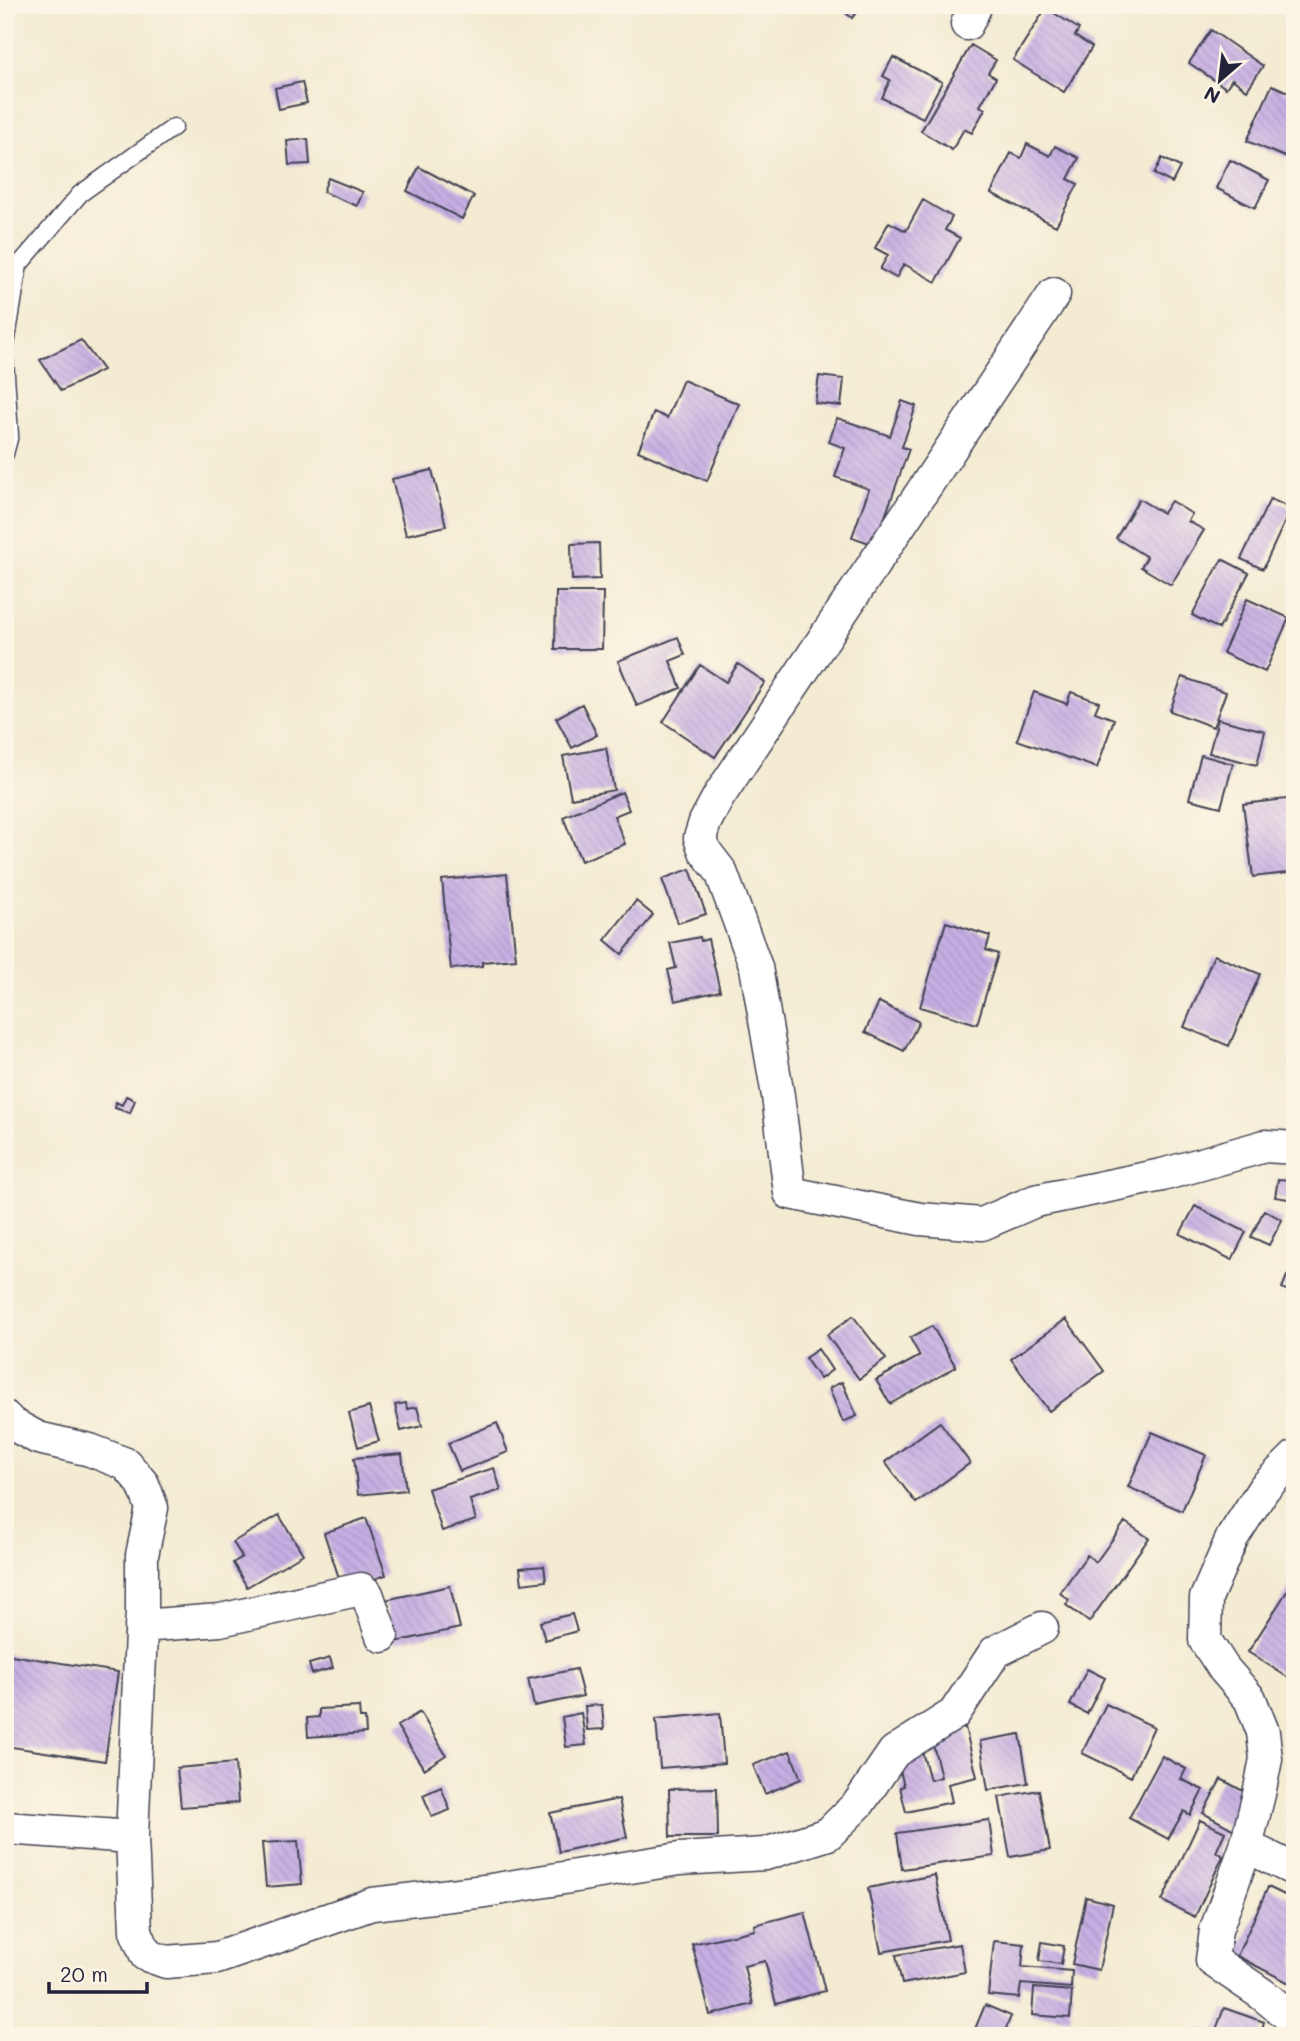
<svg xmlns="http://www.w3.org/2000/svg" width="1300" height="2041" viewBox="0 0 1300 2041" font-family="Mali,sans-serif">
  <style>
    .building { fill: url(#building-back-hatch) }
    .lines { fill: none; stroke-linecap: round; stroke-linejoin: round }
    .service-casing { stroke: #414052; stroke-width: 19 }
    .minor-casing { stroke: #414052; stroke-width: 35 }
    .service { stroke: #fff; stroke-width: 16 }
    .minor { stroke: #fff; stroke-width: 32 }
  </style>
  <defs>
    <pattern id="building-back-hatch" width="6" height="6" patternUnits="userSpaceOnUse" patternTransform="scale(1.75)"><rect width="6" height="6" fill="#c6afe3"/><path d="M-1 5l2 2M0 0l6 6M5-1l2 2" fill="none" stroke="#aa96c4"/></pattern>
  </defs>
  <rect width="100%" height="100%" fill="#fcf5e5"/>
  <filter id="ink" filterUnits="userSpaceOnUse"><feTurbulence type="fractalNoise" baseFrequency=".0143" numOctaves="2"/><feDisplacementMap in="SourceGraphic" scale="14" xChannelSelector="R" yChannelSelector="G"/><feConvolveMatrix kernelMatrix="1 2 1 2 8 2 1 2 1" color-interpolation-filters="sRGB"/></filter>
  <filter id="wash" filterUnits="userSpaceOnUse"><feTurbulence type="fractalNoise" baseFrequency=".00686" numOctaves="4" result="noise"/><feDisplacementMap in="SourceGraphic" scale="28" xChannelSelector="R" yChannelSelector="G"/><feGaussianBlur stdDeviation="1.57" result="paint"/><feColorMatrix in="noise" values="0 0 0 0 0 0 0 0 0 0 0 0 0 0 0 0 0 1.4 0 .05"/><feComposite in="paint" operator="in"/></filter>
  <g filter="url(#wash)">
    <rect width="100%" height="100%" fill="#f3ebd2"/>
    <g id="blocks">
      <path class="building" d="M836,5H862L852,18Z
        M1046,8L1079,29L1075,36L1092,47L1064,92L1013,60Z
        M1211,30L1263,66L1247,90L1232,79L1226,88L1189,63Z
        M971,45L996,60L988,73L996,78L980,106L985,109L972,133L964,129L952,150L921,131Z
        M893,57L942,82L923,118L882,98L890,80L883,76Z
        M302,82L307,103L279,109L275,88Z
        M1272,85L1295,95V142L1287,158L1247,141Z
        M308,139L310,164L289,165L287,141Z
        M1027,144L1050,156L1055,146L1079,158L1068,179L1078,184L1056,226L991,193L1011,153L1021,158Z
        M1162,158L1180,167L1172,183L1154,174Z
        M1230,160L1269,180L1255,208L1216,188Z
        M419,167L474,196L462,219L407,191Z
        M328,178L363,192L357,206L323,192Z
        M923,200L952,217L945,230L960,238L936,282L904,264L896,278L880,269L888,255L875,248L889,222L906,231Z
        M81,340L103,370L61,391L40,360Z
        M819,376L844,379L841,406L815,403Z
        M683,380L739,404L707,481L638,451L654,412L667,418Z
        M902,401L916,406L902,447L909,449L875,545L852,537L869,489L835,477L845,448L829,442L837,418L890,436Z
        M432,470L446,526L406,535L392,479Z
        M1139,499L1163,513L1171,501L1192,514L1188,521L1204,530L1171,585L1141,567L1147,557L1116,538Z
        M1270,499L1291,508L1263,569L1241,559Z
        M599,543L600,579L572,580L571,544Z
        M1222,559L1249,573L1219,629L1192,615Z
        M556,592H603L602,649H555Z
        M1247,599L1289,618L1265,672L1223,653Z
        M678,637L685,655L670,661L681,688L637,706L618,661Z
        M738,664L765,682L715,757L663,722L700,665L726,682Z
        M1182,677L1226,692L1213,727L1170,711Z
        M1034,692L1067,704L1071,692L1099,702L1095,712L1114,719L1097,768L1017,740Z
        M582,704L597,735L572,748L556,718Z
        M1218,719L1265,731L1257,765L1209,753Z
        M606,748L614,790L571,798L563,756Z
        M1201,755L1233,764L1221,807L1189,799Z
        M622,792L629,810L614,816L625,844L581,861L563,817Z
        M1295,798V872L1253,877L1243,804Z
        M690,869L706,914L678,923L662,879Z
        M507,874L516,959L482,962V966L451,969L442,880Z
        M636,901L653,915L622,954L605,940Z
        M946,922L990,936L986,950L998,954L977,1024L920,1007Z
        M700,937L701,941L708,939L720,991L675,1001L668,970L676,968L670,943Z
        M1214,955L1260,974L1229,1046L1184,1027Z
        M879,1002L919,1022L904,1051L865,1032Z
        M126,1096L135,1100L130,1113L115,1108L116,1102L122,1105Z
        M1293,1164H1295V1200L1275,1197L1278,1179L1291,1180Z
        M1195,1206L1246,1232L1232,1260L1180,1234Z
        M1264,1210L1282,1220L1269,1245L1251,1237Z
        M1295,1273V1294L1282,1288L1287,1276L1292,1278Z
        M853,1316L886,1359L859,1379L827,1335Z
        M1066,1319L1104,1371L1049,1411L1011,1359Z
        M932,1326L956,1367L890,1404L876,1380L920,1356L910,1338Z
        M818,1349L832,1370L820,1379L805,1358Z
        M842,1382L857,1416L843,1422L829,1388Z
        M406,1403L407,1409L417,1407L422,1426L401,1431L395,1405Z
        M369,1407L379,1441L358,1447L349,1413Z
        M940,1422L970,1463L916,1503L885,1462Z
        M497,1423L508,1452L460,1471L448,1443Z
        M1152,1432L1206,1455L1182,1511L1128,1487Z
        M402,1454L406,1490L358,1495L354,1458Z
        M494,1468L501,1490L470,1500L476,1520L442,1531L428,1489Z
        M279,1515L303,1554L247,1587L233,1563L242,1557L233,1542Z
        M366,1518L386,1575L343,1590L324,1533Z
        M1125,1522L1149,1538L1089,1622L1066,1605L1069,1600L1060,1593L1087,1555L1096,1562Z
        M544,1566L546,1581L522,1584L520,1568Z
        M1295,1579V1682L1248,1652Z
        M450,1586L460,1628L395,1642L385,1600Z
        M572,1614L577,1631L545,1640L540,1622Z
        M5,1654L118,1672L105,1761L5,1746Z
        M330,1658L333,1668L312,1674L309,1664Z
        M576,1669L583,1696L534,1706L528,1679Z
        M1087,1669L1105,1678L1087,1714L1070,1705Z
        M1106,1704L1154,1727L1131,1777L1082,1753Z
        M602,1705L604,1729L587,1730L585,1706Z
        M359,1707L360,1718H365L366,1733L308,1737L307,1718L319,1717V1709Z
        M420,1712L446,1755L424,1769L397,1726Z
        M581,1713L586,1745L566,1747L562,1717Z
        M720,1713L724,1763L660,1768L656,1719Z
        M965,1727L977,1777L948,1784L952,1802L906,1812L900,1787L904,1786L896,1755L921,1748L930,1780L941,1777L931,1736Z
        M1020,1734L1028,1783L988,1790L980,1741Z
        M790,1751L801,1779L765,1794L753,1765Z
        M1162,1756L1186,1769L1181,1779L1203,1790L1190,1815L1184,1811L1168,1839L1129,1818Z
        M235,1763L238,1803L181,1807L177,1768Z
        M1221,1779L1254,1797L1236,1831L1203,1813Z
        M441,1787L450,1810L432,1817L423,1795Z
        M717,1788L718,1837H670L669,1789Z
        M1039,1790L1050,1850L1010,1857L999,1797Z
        M619,1799L627,1837L559,1852L550,1813Z
        M989,1820L994,1856L902,1869L897,1833Z
        M1200,1820L1225,1832L1216,1852L1223,1856L1195,1917L1162,1901Z
        M298,1841L302,1884L266,1887L262,1843Z
        M935,1875L948,1940L881,1952L868,1888Z
        M1268,1887L1295,1900V1986L1237,1956Z
        M1086,1897L1113,1904L1099,1970L1072,1964Z
        M805,1912L825,1991L776,2004L765,1961L744,1966L753,2004L710,2015L692,1944L755,1930L754,1925Z
        M994,1941L1024,1944L1022,1967L1072,1971L1071,1988L1021,1984L1019,1998L988,1995Z
        M1042,1942L1064,1946L1061,1964L1039,1961Z
        M960,1944L965,1972L902,1984L896,1955Z
        M1034,1988L1072,1991L1070,2018L1032,2015Z
        M985,2005L1011,2016L1003,2036H972Z
        M1224,2008L1264,2022L1260,2036H1196L1199,2029L1214,2035Z"/>
    </g>
  </g>
  <g filter="url(#ink)">
    <use href="#blocks" fill-opacity="0" stroke="#414052" stroke-width="2"/>
    <g class="lines">
      <g class="service-casing">
        <path id="service" d="M5,351L19,265L80,194L174,127
          M5,360L10,435L5,454"/>
      </g>
      <g class="minor-casing">
        <path id="minor" d="M967,24L976,5
          M1054,294L719,796L705,822L700,838L705,851L721,872L756,967L778,1096L790,1193L920,1219L982,1224L1035,1201L1162,1175L1265,1146L1295,1148
          M5,1417L12,1424L38,1438L90,1450L126,1464L143,1484L152,1508L142,1555V1611L132,1837L136,1931L146,1955L166,1962L217,1958L372,1904L485,1891L679,1859L765,1854L828,1834L859,1803L894,1752L954,1714L995,1652L1042,1628
          M1295,1457L1264,1488L1232,1538L1206,1598L1205,1640L1224,1669L1250,1699L1263,1732L1266,1759L1259,1794L1246,1846L1216,1930L1212,1960L1262,1994L1295,2021
          M141,1626L220,1620L361,1589L367,1594L382,1636
          M5,1828L132,1837
          M1246,1846L1295,1870"/>
      </g>
      <use href="#service" class="service"/>
      <use href="#minor" class="minor"/>
    </g>
  </g>
  <rect width="1300" height="2041" fill="none" stroke="#fcf5e5" stroke-width="28"/>
  <g transform="translate(1220 80) rotate(208)" stroke="#fcf5e5" stroke-width="5" paint-order="stroke">
  <path d="M0-5L12 26L0 18L-12 26Z" fill="#22223b"/>
  <text y="-10" font-size="19" font-weight="bold" text-anchor="middle" fill="#22223b">N</text>
  </g>
  <path d="M49 1982v10h98v-10" fill="none" stroke="#22223b" stroke-width="3.5"/>
  <text x="60" y="1982" font-size="21" fill="#22223b" stroke="#fcf5e5" stroke-width="5" paint-order="stroke">20 m</text>
</svg>
